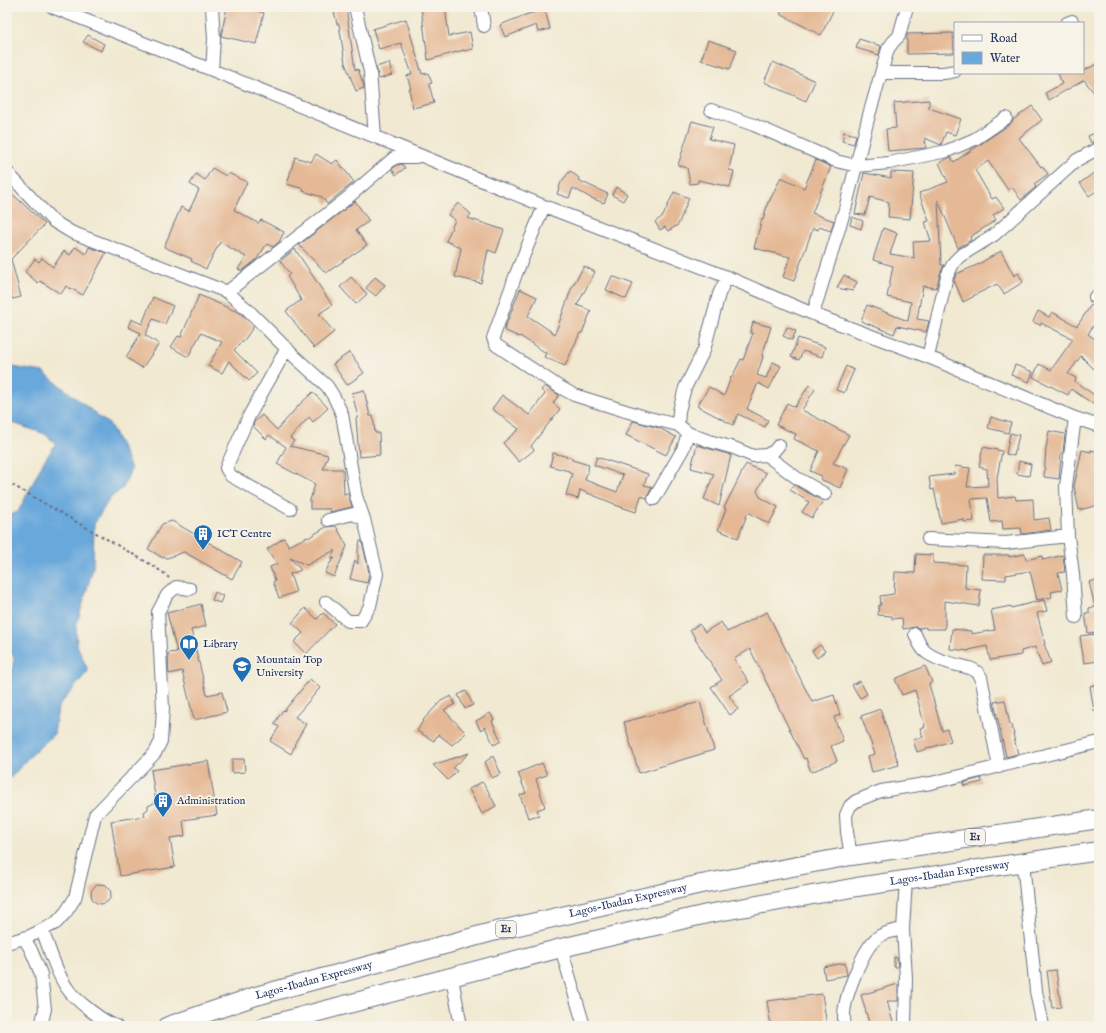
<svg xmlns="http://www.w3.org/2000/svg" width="1106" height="1033" viewBox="0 0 1106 1033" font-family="'IM FELL English',serif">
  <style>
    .water { fill: #69a8db; stroke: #426c9c }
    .building { fill: #e5b996 }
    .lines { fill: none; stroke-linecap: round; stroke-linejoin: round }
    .minor-casing { stroke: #667086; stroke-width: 14 }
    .highway-casing { stroke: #667086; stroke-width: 20 }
    .path { stroke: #667086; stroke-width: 2; stroke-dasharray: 3 3; stroke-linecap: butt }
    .minor { stroke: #fff; stroke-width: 12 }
    .highway { stroke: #fff; stroke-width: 18 }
    .labels { text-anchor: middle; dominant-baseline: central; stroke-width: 4; stroke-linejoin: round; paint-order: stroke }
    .shield { fill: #f7f3e8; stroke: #5d6a87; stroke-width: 1 }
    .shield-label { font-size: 10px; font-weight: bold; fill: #1b2f5e }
    .poi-label { font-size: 11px; fill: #1b2f5e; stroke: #f7f3e8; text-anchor: start }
    .street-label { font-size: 11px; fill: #1b2f5e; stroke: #f7f3e8 }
  </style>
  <rect width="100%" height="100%" fill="#f7f3e8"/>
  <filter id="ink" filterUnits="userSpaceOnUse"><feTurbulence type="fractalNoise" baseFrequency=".025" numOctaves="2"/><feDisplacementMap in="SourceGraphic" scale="8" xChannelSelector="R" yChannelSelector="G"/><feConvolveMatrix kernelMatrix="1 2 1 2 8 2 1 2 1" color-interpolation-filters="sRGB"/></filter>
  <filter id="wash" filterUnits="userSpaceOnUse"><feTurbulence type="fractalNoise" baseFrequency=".012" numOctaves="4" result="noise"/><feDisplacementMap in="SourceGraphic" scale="16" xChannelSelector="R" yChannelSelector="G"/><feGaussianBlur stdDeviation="0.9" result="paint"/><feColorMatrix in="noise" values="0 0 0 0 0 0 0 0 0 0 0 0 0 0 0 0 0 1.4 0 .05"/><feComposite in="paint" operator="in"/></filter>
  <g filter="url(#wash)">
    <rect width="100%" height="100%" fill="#f1e9d1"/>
    <path class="water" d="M7,366L43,372L110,425L122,448L131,469L123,488L110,498L94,524L93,568L76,627L77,645L88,671L58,707L54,734L27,759L7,782V702L14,659L7,641V516L18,512L44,461L56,444L45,434L7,421Z"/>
    <g id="blocks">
      <path class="building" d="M227,7H243L264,13L256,44L221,36Z
        M333,7H346L355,70L358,69L364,86V88L356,91L345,63L339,24H337Z
        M421,7H445L449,36L470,32L473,49L464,51V50L428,60Z
        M784,7H835L821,35L780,14Z
        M545,10L550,29L538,32L536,25L505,37L500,25L528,14Z
        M406,19L422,74L428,73L432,83L429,84L434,103L413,108L409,89H411L407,76L412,74L401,43L379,49L373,29Z
        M953,33L954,53L907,54V34Z
        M88,35L104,44L101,51L83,42Z
        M859,39L881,46L879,55L856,48Z
        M708,40L737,50L730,69L701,60Z
        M773,62L815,81L806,101L764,82Z
        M389,63L392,75L379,79L376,67Z
        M1099,63V99L1084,80L1049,100L1045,93L1062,84L1058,73H1083V71Z
        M929,100V108L961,119L955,135L946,132L941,145L925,138L926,148L888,151L886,129L896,128L894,103Z
        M1032,106L1042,120L1019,138L1041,167L1042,166L1048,174L1034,184L1036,187L1021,200L1012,187L1008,190L988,161L975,170L992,199L996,197L1004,208L993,215L996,220L970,237L971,240L958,248L938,200L941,265H944L940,274L936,288L923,286L917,319L929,321L926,332L897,326L894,334L861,321L867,305L908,321L911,302L887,297L893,266L873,260L883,228L897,233L890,254L914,258L913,242L931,241L925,222L929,221L919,193L948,182L939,163L951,157L954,162L1010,124L1014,119Z
        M692,121L713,127L709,139L734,145L729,170L734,171L730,187L698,180V183L690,184L687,168L678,165Z
        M844,132L856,135L854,144L842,141Z
        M1095,133L1099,140L1091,143L1088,136Z
        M316,154L332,164L337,160L354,182L327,204L322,197L303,191L304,189L287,184L295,157L311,162Z
        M816,160L831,167L812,213L834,221L831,231L819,227L818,230L813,228L794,281L783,277L790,257L754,248L762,219L763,220L768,202H769L781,177L804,188Z
        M402,164L405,168L396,175L392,169L397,165Z
        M212,168L226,176L228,173L247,182L234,210L258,223L261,220L284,232L279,242L273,247L267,244L256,260L242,271L238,269L246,257L220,242L206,269L191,261L192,259L164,247L181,207L189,211L199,190L190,184L196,174L205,180Z
        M1099,169V189L1089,196L1080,183Z
        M570,171L579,178L578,180L608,194L604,203L591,198L573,188L569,198L557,194L561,182Z
        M891,172L914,173L910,219L888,217L889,202L870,197L865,215L855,214L864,173L891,178Z
        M616,187L627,194L623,201L612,195Z
        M7,189L45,224L11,259L21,297L12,299L7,280Z
        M674,192L689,198L678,225L668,231L665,227L660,230L655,222L663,216Z
        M355,201L369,221L356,230L367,245L326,273L299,245Z
        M458,203L471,214L468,218L504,230L496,253L488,250L481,283L455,277L461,248L446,241L455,220L448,215Z
        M852,217L863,221L861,229L850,225Z
        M75,247L86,254L89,247L106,253L83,295L66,286L61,294L40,281L38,283L25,272L35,259L39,262L42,258L53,267L64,251L70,255Z
        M295,249L332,305L319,314L334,332L314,348L286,311L301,300L287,276L290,274L280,261Z
        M1001,251L1014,276L1018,273L1023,282L1004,294L997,284L973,296V297L963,302L954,280L956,274L977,265Z
        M584,266L595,272L577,305L591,311L582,333H580L565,366L544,357L546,353L520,336L519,337L504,330L520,289L537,297L528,316L555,334L572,287Z
        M844,275L857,282L853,291L837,288Z
        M612,276L633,284L626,299L606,290Z
        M351,277L367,294L356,304L340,287Z
        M375,277L385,285L376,296L366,288Z
        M199,295L240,313L254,326L245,339L234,350L257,373L249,381L229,361L222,373L208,366L222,342L201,333L188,357L171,347L178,336L181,337Z
        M153,297L173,306L165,324L153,319L145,335L159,344L142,368L126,357L141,333L128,327L131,319L142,324Z
        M1091,305L1099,310V316L1088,334L1099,342V364L1094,369L1081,356L1068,374L1076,378L1075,382L1099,398V408L1071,389L1068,395L1033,377L1039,364L1051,370L1073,339L1041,323L1040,325L1033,322L1038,311L1049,317L1052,312L1077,326Z
        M753,322L771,327L762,356L763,357L757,375L766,378L773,362L781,366L769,389L758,383L747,409L768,420L765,427L738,414L733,425L697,406L709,387L724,396L731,377H732L741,359L743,360L753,333H750Z
        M787,327L796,331L792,340L783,336Z
        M798,338L825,347L822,357L803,351L799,360L791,357Z
        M350,352L364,373L347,385L333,364Z
        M1015,365L1033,372L1029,382L1011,375Z
        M846,366L854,370L844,393L836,390Z
        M809,385L815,389L802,410L849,435L833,463L848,469L840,488L820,479L822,476L810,471L819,451L794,439L796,434L776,425L787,403L795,407Z
        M545,386L559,395L553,403L560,409L531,446L534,450L519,462L503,443L519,429L492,409L502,395L529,415L545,394L541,390Z
        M364,390L370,416H373L375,433H379L380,455L359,457L356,418L358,417L352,393Z
        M313,392L328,408L313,422L309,417L290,438L294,441L290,446L328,455L323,469H343L344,494L348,493L352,507L330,512V509H310V500L315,484L277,464L286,447L269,435L266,439L253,426L254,422L262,415L277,430L299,405Z
        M991,417L1011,423L1008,433L988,428Z
        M633,421L659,428L676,437L666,455L626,435Z
        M1049,431L1065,434L1063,453H1061L1059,479L1044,477L1046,448Z
        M1010,433L1019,435L1014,456L1006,454Z
        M697,445L731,455L719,506L704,499L714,474L691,468Z
        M983,447L1002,451L997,478L998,498L1015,496L1016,500L1033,499L1034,520L1049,518L1051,530L1022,534L1021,528L1003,529L1002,521L991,522L987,498L971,499L974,521L964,522V519L941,523L934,489L931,490L929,477L954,474L955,466L970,468L967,487L988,486L987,469L979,467Z
        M1082,450L1091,452V450L1099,452V505L1079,510L1074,486Z
        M553,453L572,458V460L589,465L585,480L617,492L623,475L594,465L597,457L648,474L644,485L652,487L647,498L641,496L636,512L615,505V504L580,490L578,499L566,495L572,474L569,473V471L550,466Z
        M1019,461L1031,464L1029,476L1017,474Z
        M746,464L766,473L757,491L760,497L778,507L769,524L748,512L738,538L718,530L726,509L724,508Z
        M794,485L823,501L812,518L802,512L809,502L790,490Z
        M172,521L242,562L232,579L184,552L167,558L164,557L163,558L148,549L162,524Z
        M336,526L347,546L334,577L325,573L330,563L335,558L331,559L335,550L307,565L290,558L301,570L290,574L296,592L279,598L273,582L275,581L270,567L277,564L267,549L284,538L289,546L307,537L308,538L326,527Z
        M360,541H362L369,573L367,583L350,579L355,560L358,564V549Z
        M916,554L933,555V563L966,565L965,588L981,590L979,606L945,601V629H926V627L919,628L916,627L903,629L902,618L892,619V616L878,615L879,605H881L880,596L894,594L895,572L915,573Z
        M1025,554L1026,560L1042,556L1043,560L1063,555L1065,572L1058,573L1062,590L1051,592L1052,597L1037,600L1030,571L1006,575V580L982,579L983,555H1009V557Z
        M1099,579V610H1097L1099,632L1088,633L1085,613H1089V608L1095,607L1089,582Z
        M215,592L223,596L220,603L212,600Z
        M1044,600L1047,611L1037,613L1045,644H1044L1051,662L1042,666L1035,647L1021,651V655L990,660L987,646L969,650V651L950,649L952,629L971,631V634L995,630L991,610L1011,606V608Z
        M201,604L206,626L191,630L207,695L222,692L227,712L194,720L182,671L169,674L168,653L177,652L167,613Z
        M305,608L317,619L323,613L335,624L306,654L294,642L303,633L292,623Z
        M767,612L812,702L834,695L840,715L834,717L843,741L831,746L837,761L811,772L806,758L804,759L750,649L734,659L749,682L729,696L738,709L730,715L711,687L722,680L695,639H696L690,630L699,624L705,632L721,622L727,632Z
        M1095,634L1099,661L1084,663L1080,636Z
        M820,645L825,651L817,658L812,651Z
        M925,666L932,682L929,684L942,731L947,729L951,741L917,752L913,740L923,737L920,728L925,727L915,690L902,695L895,679Z
        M310,679L320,688L295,717L306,724L294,745H295L291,754L270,741L279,727L274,724L283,710L284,711Z
        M860,681L867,694L860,698L852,685Z
        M1099,684V711H1094L1090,686Z
        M466,691L473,705L465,709L458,695Z
        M451,696L455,704L444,710L466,733L452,745L438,734L434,741L417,731L424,719L441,701Z
        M1005,700L1010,725H1012L1014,734H1013L1018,754L1006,757L994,702Z
        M700,702L714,750L639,773L624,722Z
        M880,709L899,765L872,772L868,756L875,754L861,716Z
        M490,713L494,720L492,721L501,741L494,745L485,727L480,730L476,721Z
        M469,753L453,768L457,771L448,780L433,765Z
        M493,756L501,774L492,778L485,762Z
        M232,759H244L245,772L232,773Z
        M208,761L217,815L183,820L185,836L170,838L175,867L120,876L111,821L145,816L144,812L148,809V806L156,802L151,770Z
        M542,763L547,775L536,779L545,807L537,810L539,815L528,818L520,795L526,793L518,773Z
        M981,778L982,782L964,786L963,783Z
        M482,782L486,787L496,806L482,814L469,789Z
        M91 894a10 10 0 1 1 20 0a10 10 0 1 1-20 0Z
        M894,957L897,958L898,967H894Z
        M845,963L847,975L825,979L823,967Z
        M1056,970L1061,1007L1052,1008L1047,971Z
        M898,984V1001H887L893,1022L880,1026H870L861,995Z
        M822,994L827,1026H771L767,1001Z"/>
    </g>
  </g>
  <g filter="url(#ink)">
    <use href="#blocks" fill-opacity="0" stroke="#667086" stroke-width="1"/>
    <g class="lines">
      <g class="minor-casing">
        <path id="minor" d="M52,7L212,70L544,206L727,277L813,314L928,357L1075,418L1099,426
          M355,7L370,72L375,136
          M481,7L484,26
          M1067,23L1072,21
          M212,70L214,39L212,7
          M881,73H944L955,71
          M711,110L754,125L836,161L857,166L889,163L947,151L975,139L1006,118
          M7,172L53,221L71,232L227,292L247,309L295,357L327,386L334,397L342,414L356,496L364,519L353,514L328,520
          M544,206L516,274L493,338L496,345L558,386L574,395L645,417L678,425L688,433L709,441L734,448L753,456L766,455L774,451L779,445
          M227,292L345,200L394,158L399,157H416
          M1095,297L1099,300
          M813,314L845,209L869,115L888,49L893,42L899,36L907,7
          M287,348L249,416L226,468L231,476L290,509
          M928,357L947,276L954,262L960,256L994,235L1077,160L1099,148
          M678,425L679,411L685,388L704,350L719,294L727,277
          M766,455L797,478L825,494
          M654,499L683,449L688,433
          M1068,536L1066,486L1075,418
          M928,539L1006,543L1068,536L1073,574L1076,617
          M326,602L348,621H361L370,606L377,574L364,519
          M915,634C918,641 921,649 927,653C933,657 943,661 950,663C961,667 975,666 981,677L999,767
          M851,856L847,832L846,815L850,806L856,801L881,791L931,783L1099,742
          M1023,862L1036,991L1043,1026
          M42,930C50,949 55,971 67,988C74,999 103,1022 116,1026
          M24,938L31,950L41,974L45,1009L41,1026
          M7,943L30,936L56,923L66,912L75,898L95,815L155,753L161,741L163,708L158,612L167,595L176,587L190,589
          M561,948L584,1026
          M452,978L461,1026
          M845,1026C844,1022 844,1018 844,1014C845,996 863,948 877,938C884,932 895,931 903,929
          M905,1026L906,978L903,929L906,880"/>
      </g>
      <g class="highway-casing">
        <g id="highway">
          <path id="s1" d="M168,1026L256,996L492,932L701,884L851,856L1099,819"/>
          <path id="s2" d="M265,1026L561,948L707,914L857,887L1099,851"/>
        </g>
      </g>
      <path class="path" d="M7,482L150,564L165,574L169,578"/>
      <use href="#minor" class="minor"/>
      <use href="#highway" class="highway"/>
    </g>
  </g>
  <defs>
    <g id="building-pin" transform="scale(1)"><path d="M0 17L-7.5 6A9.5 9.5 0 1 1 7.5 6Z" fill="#1f6fb2" stroke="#f7f3e8"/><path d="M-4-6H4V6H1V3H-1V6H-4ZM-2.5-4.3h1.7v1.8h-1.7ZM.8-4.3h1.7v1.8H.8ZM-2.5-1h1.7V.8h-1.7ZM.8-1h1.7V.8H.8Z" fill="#fff"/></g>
    <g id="library-pin" transform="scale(1)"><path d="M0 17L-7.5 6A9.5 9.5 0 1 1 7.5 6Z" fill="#1f6fb2" stroke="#f7f3e8"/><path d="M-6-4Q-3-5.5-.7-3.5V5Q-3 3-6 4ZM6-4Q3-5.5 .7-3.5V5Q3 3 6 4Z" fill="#fff"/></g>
    <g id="school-pin" transform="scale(1)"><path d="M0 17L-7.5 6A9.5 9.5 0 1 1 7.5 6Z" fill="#1f6fb2" stroke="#f7f3e8"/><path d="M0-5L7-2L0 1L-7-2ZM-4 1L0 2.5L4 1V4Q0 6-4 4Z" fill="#fff"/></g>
  </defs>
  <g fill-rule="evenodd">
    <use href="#building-pin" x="203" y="534"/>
    <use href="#library-pin" x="189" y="644"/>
    <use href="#school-pin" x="242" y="666"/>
    <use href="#building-pin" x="163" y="801"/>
  </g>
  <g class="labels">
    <g class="shield">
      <rect x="965" y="829" width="20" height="16" rx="3"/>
      <rect x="496" y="921" width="20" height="16" rx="3"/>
    </g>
    <g class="shield-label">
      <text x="975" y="837">E1</text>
      <text x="506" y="929">E1</text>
    </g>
    <g class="poi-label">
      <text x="217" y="534">ICT Centre</text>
      <text x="203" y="644">Library</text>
      <text x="256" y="660">Mountain Top<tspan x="256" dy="13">University</tspan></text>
      <text x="177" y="801">Administration</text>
    </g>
    <g class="street-label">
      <text stroke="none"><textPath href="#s2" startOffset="702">Lagos-Ibadan Expressway</textPath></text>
      <text stroke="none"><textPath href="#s1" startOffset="477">Lagos-Ibadan Expressway</textPath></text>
      <text stroke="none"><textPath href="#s1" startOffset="153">Lagos-Ibadan Expressway</textPath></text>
    </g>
  </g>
  <rect width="1106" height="1033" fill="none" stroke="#f7f3e8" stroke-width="24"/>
  <rect x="954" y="22" width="130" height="52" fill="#f7f3e8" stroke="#9fa5b1"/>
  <rect x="962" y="35" width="20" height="6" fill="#ffffff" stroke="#9fa5b1"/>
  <text x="990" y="42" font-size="12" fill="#1b2f5e">Road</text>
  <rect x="962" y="52" width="20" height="12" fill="#69a8db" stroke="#9fa5b1"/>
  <text x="990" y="62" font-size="12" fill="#1b2f5e">Water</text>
</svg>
